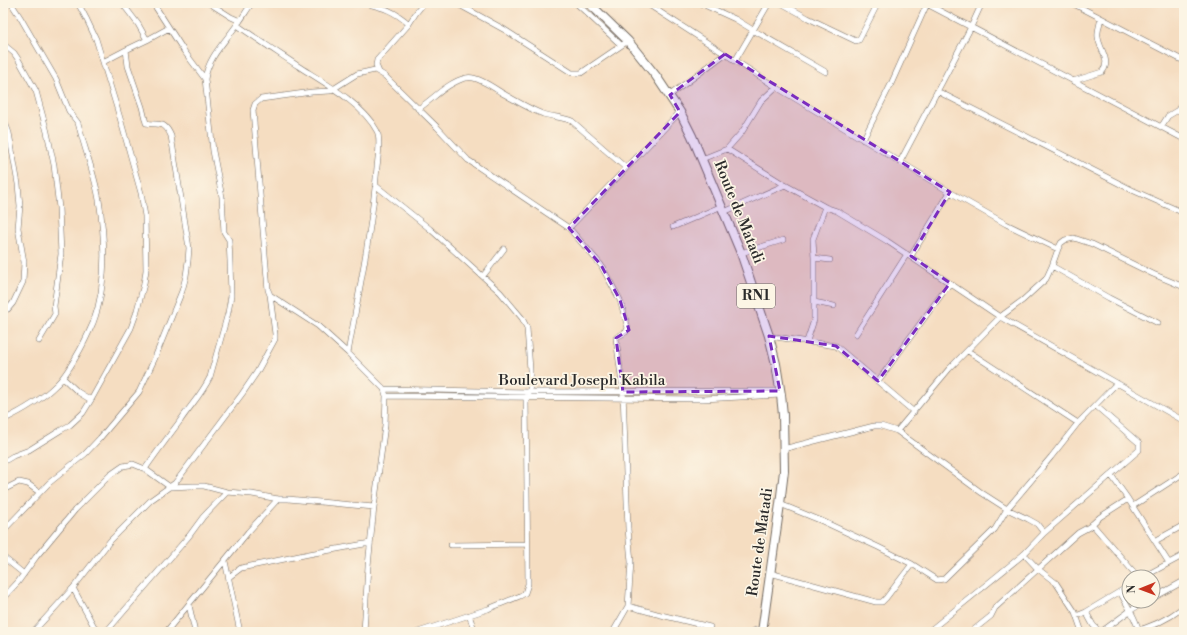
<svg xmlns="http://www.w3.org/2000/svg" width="1187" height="635" viewBox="0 0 1187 635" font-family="'Libre Bodoni',serif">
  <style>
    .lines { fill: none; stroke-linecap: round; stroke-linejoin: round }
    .minor-casing { stroke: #726960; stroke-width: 6 }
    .trunk-casing { stroke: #726960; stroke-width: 10 }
    .minor { stroke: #fff; stroke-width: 5 }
    .trunk { stroke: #fff; stroke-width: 8 }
    .marked { fill: #7b2cbf; fill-opacity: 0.2; stroke: #7b2cbf; stroke-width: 3; stroke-dasharray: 8 5; stroke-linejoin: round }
    .labels { text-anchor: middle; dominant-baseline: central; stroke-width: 3.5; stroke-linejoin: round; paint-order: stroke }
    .shield { fill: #fcf5e5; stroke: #6a6863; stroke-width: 1 }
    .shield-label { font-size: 14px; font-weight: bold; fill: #2b2b2b }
    .street-label { font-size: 15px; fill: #2b2b2b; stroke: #fcf5e5 }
  </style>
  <rect width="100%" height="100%" fill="#fcf5e5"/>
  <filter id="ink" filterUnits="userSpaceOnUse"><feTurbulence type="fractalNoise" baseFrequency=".025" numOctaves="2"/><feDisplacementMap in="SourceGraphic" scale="8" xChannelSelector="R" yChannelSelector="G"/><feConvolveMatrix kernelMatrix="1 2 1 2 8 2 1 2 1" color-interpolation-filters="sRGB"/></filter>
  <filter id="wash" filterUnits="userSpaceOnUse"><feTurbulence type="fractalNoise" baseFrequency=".012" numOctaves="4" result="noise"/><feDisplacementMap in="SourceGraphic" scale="16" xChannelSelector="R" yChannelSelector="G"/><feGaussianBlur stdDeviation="0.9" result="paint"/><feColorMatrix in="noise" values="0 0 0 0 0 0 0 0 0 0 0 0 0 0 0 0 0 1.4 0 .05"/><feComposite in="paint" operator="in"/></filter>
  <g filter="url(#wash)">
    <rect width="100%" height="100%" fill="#f5ddc1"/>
  </g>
  <g filter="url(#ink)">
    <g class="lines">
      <g class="minor-casing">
        <path id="minor" d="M153,3L184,51L205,79
          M209,3L231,17L240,21
          M364,3C384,8 393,10 409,24L377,60L376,65L379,72
          M456,3L505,30L572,73H581L628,41
          M576,3L621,45
          M646,3L776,87L955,195L1006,224L1058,249
          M700,3L735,19L753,30L826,72
          M781,3L808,18L856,41L859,40L878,3
          M925,3L1184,139
          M1072,3L1184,61
          M409,24L416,13L424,3
          M237,25C257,39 277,52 298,66C323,82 362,103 377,131C381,139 378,157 377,167C372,229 359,291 348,353
          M147,40L169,28
          M3,44L14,53L18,59L36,91L47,132L54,165L59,208L61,254L54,306L55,314L39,341
          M735,61L769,3
          M103,62L126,50
          M1073,81L1102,72C1112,61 1099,49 1098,37C1097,31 1100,24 1101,18
          M937,91L1132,190L1184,213
          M670,95L725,54
          M418,109C433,99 448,82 466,78C476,75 494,88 502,93C515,100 529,109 543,114C553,117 563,117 572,121L626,168
          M3,117L9,133L18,184L20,206L18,228L24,262L23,282L13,303L8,309
          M1161,127L1168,116L1178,110L1184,99
          M863,140L891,84L927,4
          M727,149L785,185L825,207L837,211L887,241L1000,317L1184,421
          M702,159L727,149L742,132L761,101L776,87
          M900,162L971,27L982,3
          M375,185L430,229L500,292L522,318L527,328L530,370V392L526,398L528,584L525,593L520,596L488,609L418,632
          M724,212L785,185
          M673,227L722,206
          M569,228L680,112
          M741,253L783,240
          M911,256L950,192
          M814,258L830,260
          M1052,266L1109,298L1158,323
          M483,276L504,249
          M814,302L834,306
          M856,334L907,254
          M769,336L836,346L914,412
          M807,341L814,320V258L813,239L825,207
          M968,351L1078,423
          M63,378L78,392L91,400
          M878,381L950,283
          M384,389L530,392L780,391
          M386,396L703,399L781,395
          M3,420C22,411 41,400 56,385C66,376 73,362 80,350C85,341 89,332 93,323C107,286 105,238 99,200C95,176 86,153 80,130L78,123L69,111L56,79L20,17L11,3
          M897,431L982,493L1007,509L1028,519L1037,524L1044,533
          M783,449L874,426H881L897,431L949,369L1000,317L1023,300L1046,279L1052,266L1058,249L1061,243L1065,240L1074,238L1092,244L1153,274L1184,287
          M3,462L13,456L29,450L61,430L70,425L83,413L91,400L131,328L136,314L144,284L146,270L145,216L141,193L120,118L96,39L87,20L78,3
          M145,469C156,453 168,437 180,421C190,406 202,394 210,377L228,313L231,296L230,261L229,240L224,232L222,197L213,151L205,79C208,58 223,44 236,26C242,19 246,11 252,3
          M1111,475L1128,499L1169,563
          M3,490L19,482L28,484L39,492
          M780,504L822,521L878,547L912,564L937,580L944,579L995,529L1007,509L1051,457L1078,423L1117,383
          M1133,506L1184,473
          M1092,524L1138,577
          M3,531L49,483L85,454L100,438L139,392L154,360L182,291L186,276L188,261L189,248L171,136C164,120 160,126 146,123L142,107L128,66L126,50L147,40L138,24L122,3
          M1155,541L1184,525
          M451,545L527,544
          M1024,554L1038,569L1056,583L1075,612L1082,632
          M3,557L24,574
          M225,561L240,632
          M770,573L876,602H882L886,598L912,564
          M229,577L241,568L309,554L370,543
          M1143,577L1184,555
          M73,588L97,632
          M1120,592C1127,605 1135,616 1139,631
          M3,598L18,582L36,557L75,510L110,475L123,466L129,465L133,464L145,469L170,487L193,486H204L227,492L252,494L278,499H288L374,507
          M1153,598L1184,581
          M189,605L195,632
          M628,606L657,614L710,627
          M1086,612L1093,625L1100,632
          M469,615L475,632
          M1076,616L1086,612L1129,586
          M33,632L73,588L110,541L151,500L175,483L242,394L257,372L275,339V334L270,295
          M106,632L189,536L203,517L227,492
          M166,632L248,532L278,499
          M364,632L368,566L374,507L385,425L386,396L384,389L348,353L318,326L270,295L268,290L253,110L255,104L261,99L312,92L330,91L357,74L375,70L385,76L391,82L437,127L468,160L569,228L601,265L620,300L628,328L626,332L617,337L616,338L623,392L628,529L631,562L628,606L613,632
          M752,632L756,630L769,632
          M928,632L1024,554L1044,533L1139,450V443L1096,406
          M971,632L991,616L995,608L1078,533L1089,527L1100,517L1128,499
          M1101,632L1131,610L1147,601
          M1131,632C1151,628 1168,619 1184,607
          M1183,632L1184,631"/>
      </g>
      <g class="trunk-casing">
        <path id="trunk" d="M589,3L628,41L656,76L680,112L692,136L741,253L769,336L776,364L781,395L783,415L784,471L780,504L762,632"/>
      </g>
      <use href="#minor" class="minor"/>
      <use href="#trunk" class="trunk"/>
    </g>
  </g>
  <path class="marked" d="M725,54L950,192L911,256L950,283L878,381L836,346L769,336L780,391L623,392L616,338L629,330L620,300L601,265L569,228L680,112L670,95Z"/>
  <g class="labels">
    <rect class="shield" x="737" y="284" width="38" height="24" rx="3"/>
    <g class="shield-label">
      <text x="756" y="296">RN1</text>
    </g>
    <g class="street-label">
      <text transform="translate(739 212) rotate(68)">Route de Matadi</text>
      <text x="582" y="380">Boulevard Joseph Kabila</text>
      <text transform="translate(760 542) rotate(-82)">Route de Matadi</text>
    </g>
  </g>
  <rect width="1187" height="635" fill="none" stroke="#fcf5e5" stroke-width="16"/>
  <g transform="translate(1141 589) rotate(269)"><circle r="19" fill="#fcf5e5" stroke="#a8a49b"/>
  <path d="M0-3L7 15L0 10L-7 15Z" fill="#c8321e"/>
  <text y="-6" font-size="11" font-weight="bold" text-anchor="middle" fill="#2b2b2b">N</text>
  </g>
</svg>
